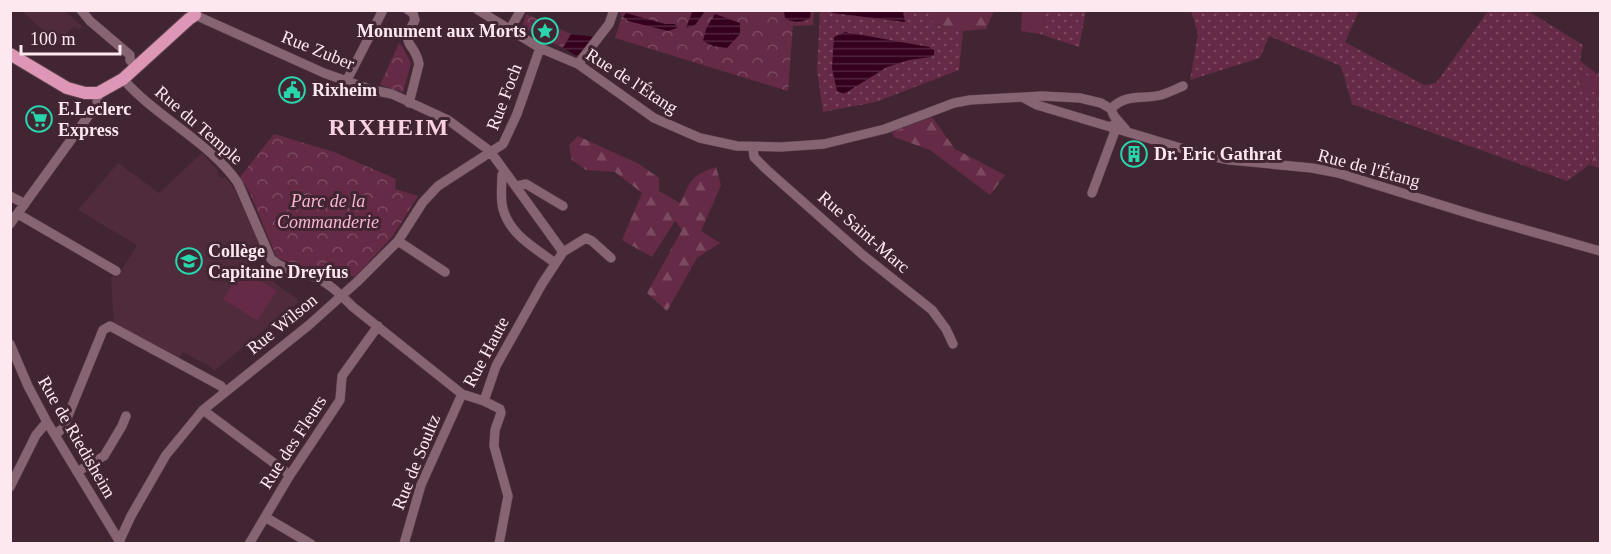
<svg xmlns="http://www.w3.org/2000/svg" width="1611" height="554" viewBox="0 0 1611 554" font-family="'Times New Roman',serif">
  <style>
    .built { fill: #4f2b3b }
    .grass { fill: url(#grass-dots) }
    .forest { fill: url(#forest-firs) }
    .park { fill: url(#park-crowns) }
    .pitch { fill: #652a46 }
    .water { fill: url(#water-rules) }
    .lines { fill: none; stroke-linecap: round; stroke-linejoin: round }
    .minor-casing { stroke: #604450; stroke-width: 10 }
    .major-casing { stroke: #604450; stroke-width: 14 }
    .minor { stroke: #876472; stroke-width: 9 }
    .major { stroke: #dd96b5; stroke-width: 12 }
    .labels { text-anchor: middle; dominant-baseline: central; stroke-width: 6; stroke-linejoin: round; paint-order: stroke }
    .poi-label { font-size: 18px; font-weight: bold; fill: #fde8f0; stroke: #422532; text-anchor: start }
    .street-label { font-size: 18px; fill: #fde8f0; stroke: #422532 }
    .park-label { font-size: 18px; font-style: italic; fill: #f8b6d1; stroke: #422532 }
    .district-label { font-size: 24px; font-weight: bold; letter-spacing: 1.5px; fill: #f9d1e1; stroke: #422532 }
  </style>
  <defs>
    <pattern id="grass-dots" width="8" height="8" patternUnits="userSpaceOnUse" patternTransform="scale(1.5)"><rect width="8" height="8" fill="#652a46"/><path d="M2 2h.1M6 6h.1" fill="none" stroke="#7c4961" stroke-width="1.8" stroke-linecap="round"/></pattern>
    <pattern id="forest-firs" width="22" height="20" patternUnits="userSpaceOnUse" patternTransform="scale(1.5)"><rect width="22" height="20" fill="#652a46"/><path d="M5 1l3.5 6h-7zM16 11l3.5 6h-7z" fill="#7c4961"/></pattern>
    <pattern id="park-crowns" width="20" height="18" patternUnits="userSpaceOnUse" patternTransform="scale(1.5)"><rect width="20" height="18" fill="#652a46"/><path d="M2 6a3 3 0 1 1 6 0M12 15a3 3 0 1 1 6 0" fill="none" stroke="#7c4961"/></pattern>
    <pattern id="water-rules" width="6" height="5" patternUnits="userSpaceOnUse" patternTransform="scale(1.5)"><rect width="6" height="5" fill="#34001d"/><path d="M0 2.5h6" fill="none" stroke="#52253e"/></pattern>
  </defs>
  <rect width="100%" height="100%" fill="#422532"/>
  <path class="built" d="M22,11H65L82,26L79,30L74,26L58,44Z
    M202,153L217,169L218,175L221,178H226L235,190L259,243L254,258L248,263L300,301L214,371L211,367L183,352L178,360L114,326L111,277L114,276L117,277L137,245L78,210L118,163L159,193Z"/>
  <path class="grass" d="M820,11H927L935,25L963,31L959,70L876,102L823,112L817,70Z
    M1045,11H1086L1079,47L1040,34Z
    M1191,11H1359L1345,42L1424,85L1436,83L1488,11H1528L1583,45L1580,61L1597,74L1600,70V78L1597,81L1577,70V84L1600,95V142L1589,165L1567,181L1352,104L1341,66L1269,36L1260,58L1190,80L1198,34Z"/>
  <path class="forest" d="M927,11H994L986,29L963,31L935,25Z
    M1022,11H1045L1040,34L1021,31Z
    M1577,70L1597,81L1600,78V95L1577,84Z
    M932,117L955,149L1005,175L990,195L930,150L894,137L892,132Z
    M578,136L639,164L659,178V191L680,203C693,179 688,177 716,167L721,185L701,231L720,243L697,258L667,311L647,293L682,230L675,221L652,257L622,240L642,193L615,172L586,170L572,160L569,145Z
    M1600,142V168L1590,165Z"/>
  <path class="park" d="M619,11H814L813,25L793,26L788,91L615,38L622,16Z
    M526,14L571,34L563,48L522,27Z
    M399,43L402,46L411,63L403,92L380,85Z
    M274,134L334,152L396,179L395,189L418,196L392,237L355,277L331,269L327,279L322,274L277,258L250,193L240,177Z"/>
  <path class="pitch" d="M242,269L277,291L257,321L223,299Z"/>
  <path class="water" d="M693,10L705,11L695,25L686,28Z
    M784,11H811L810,18C802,23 793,23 785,18Z
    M828,11H903L905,22L833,13Z
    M626,13L665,24H675L677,28L668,31L628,21L623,17Z
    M715,14L740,23V34L727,48L713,46L703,41L706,29Z
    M845,32L929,47L934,50V55L931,57L909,60L887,67L844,94L837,91L832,68L834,37Z
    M571,34L595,37L577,56L563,48Z"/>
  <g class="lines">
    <g class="minor-casing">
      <path id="minor" d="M81,10L90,21L130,55V60L136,67
        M198,10L195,15L324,73L372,90L392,94L448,120L490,151L563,252
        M408,10L413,13L415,20C399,49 414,39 419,64L409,103
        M478,10L540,48L578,64L654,118L700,138L737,146L781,147L824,144L885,129L954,103L970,100L1042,96L1080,98L1101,103L1111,109L1114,116L1126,130
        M510,29L521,10
        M578,64L609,24L614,10
        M123,79C156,117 211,143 238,183L271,259C282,270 300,271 315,277C329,283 342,296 353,307L462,394L484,401L500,409L501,413L495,430L494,446L508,496L499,544
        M347,80L383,10
        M1024,98L1037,105L1204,155L1230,160L1312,168L1338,173L1480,217L1600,251
        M1111,109C1126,93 1141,100 1161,95C1168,93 1176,89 1183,86
        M753,147L754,157L767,170L864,256L932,310L946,329L953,344
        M504,171L502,175C502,186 500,198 503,209C510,235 535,248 555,263
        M517,186L526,184L563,206
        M1092,193L1115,131L1114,124
        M10,196L25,204
        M18,214L116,271
        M10,224L97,104L98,93
        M398,241L445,272
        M10,344L28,386L47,422L121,544
        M484,401L496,366L542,284L563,252L586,238L592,241L611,258
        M203,410L290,475
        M55,435L63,428L103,330L110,326L221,386L225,391
        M77,472L104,456L122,426L126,416
        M10,487L36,435L47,422
        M265,517L311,544
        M118,544L131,516L166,455L203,410L309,325L358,281L398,241L423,202L438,186L503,144L517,114L540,48
        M249,544L290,475L340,400L342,376L378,326
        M404,544L421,485L462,394"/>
    </g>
    <g class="major-casing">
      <path id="major" d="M10,54L67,88L85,93H98L123,79L189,19L195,15"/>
    </g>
    <use href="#minor" class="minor"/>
    <use href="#major" class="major"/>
  </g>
  <defs>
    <g id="sight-ring" transform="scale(1.35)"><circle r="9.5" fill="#422532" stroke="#28d5ad" stroke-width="1.5"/><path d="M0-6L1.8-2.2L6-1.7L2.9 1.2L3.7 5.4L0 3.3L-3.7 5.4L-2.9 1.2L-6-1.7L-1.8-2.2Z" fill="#28d5ad"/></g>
    <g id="civic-ring" transform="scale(1.35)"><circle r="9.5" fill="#422532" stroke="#28d5ad" stroke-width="1.5"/><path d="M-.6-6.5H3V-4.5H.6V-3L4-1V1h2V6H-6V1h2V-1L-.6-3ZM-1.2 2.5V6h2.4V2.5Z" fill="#28d5ad"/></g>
    <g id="supermarket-ring" transform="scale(1.35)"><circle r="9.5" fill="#422532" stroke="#28d5ad" stroke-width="1.5"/><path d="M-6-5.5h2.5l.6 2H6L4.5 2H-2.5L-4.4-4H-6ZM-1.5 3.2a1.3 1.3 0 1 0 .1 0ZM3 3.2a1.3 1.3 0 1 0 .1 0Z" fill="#28d5ad"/></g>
    <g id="building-ring" transform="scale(1.35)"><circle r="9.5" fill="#422532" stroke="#28d5ad" stroke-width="1.5"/><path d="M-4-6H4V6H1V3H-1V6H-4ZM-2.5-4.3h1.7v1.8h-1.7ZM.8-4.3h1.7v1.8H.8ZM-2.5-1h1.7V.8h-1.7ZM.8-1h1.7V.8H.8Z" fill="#28d5ad"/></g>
    <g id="school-ring" transform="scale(1.35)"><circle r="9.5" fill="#422532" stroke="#28d5ad" stroke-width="1.5"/><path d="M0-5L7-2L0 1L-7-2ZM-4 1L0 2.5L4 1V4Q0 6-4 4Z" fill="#28d5ad"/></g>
  </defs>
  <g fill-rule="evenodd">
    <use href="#sight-ring" x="545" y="31"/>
    <use href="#civic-ring" x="292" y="90"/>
    <use href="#supermarket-ring" x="39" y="119"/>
    <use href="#building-ring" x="1134" y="154"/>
    <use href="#school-ring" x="189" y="261"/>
  </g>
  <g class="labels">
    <g class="poi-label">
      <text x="526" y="31" text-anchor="end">Monument aux Morts</text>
      <text x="312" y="90">Rixheim</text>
      <text x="58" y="109">E.Leclerc<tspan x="58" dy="21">Express</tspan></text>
      <text x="1154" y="154">Dr. Eric Gathrat</text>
      <text x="208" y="251">Collège<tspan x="208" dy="21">Capitaine Dreyfus</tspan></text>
    </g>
    <g class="street-label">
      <text transform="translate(318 50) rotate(22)">Rue Zuber</text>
      <text transform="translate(632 81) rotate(33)">Rue de l'Étang</text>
      <text transform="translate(504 97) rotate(-69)">Rue Foch</text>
      <text transform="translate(199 125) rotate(41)">Rue du Temple</text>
      <text transform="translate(1369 168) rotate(15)">Rue de l'Étang</text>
      <text transform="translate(864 232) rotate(41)">Rue Saint-Marc</text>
      <text transform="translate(282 324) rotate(-39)">Rue Wilson</text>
      <text transform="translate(486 352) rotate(-62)">Rue Haute</text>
      <text transform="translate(77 437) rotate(60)">Rue de Riedisheim</text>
      <text transform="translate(293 442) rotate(-57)">Rue des Fleurs</text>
      <text transform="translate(416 462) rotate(-68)">Rue de Soultz</text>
    </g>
    <g class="park-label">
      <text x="328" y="201">Parc de la<tspan x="328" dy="21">Commanderie</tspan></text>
    </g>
    <g class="district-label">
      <text x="389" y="127">RIXHEIM</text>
    </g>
  </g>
  <rect width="1611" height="554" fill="none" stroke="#fde8f0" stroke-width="24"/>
  <path d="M21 45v9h99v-9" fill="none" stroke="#fde8f0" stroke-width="3"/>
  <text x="30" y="45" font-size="18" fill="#fde8f0" stroke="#422532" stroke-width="4.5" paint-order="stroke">100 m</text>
</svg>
